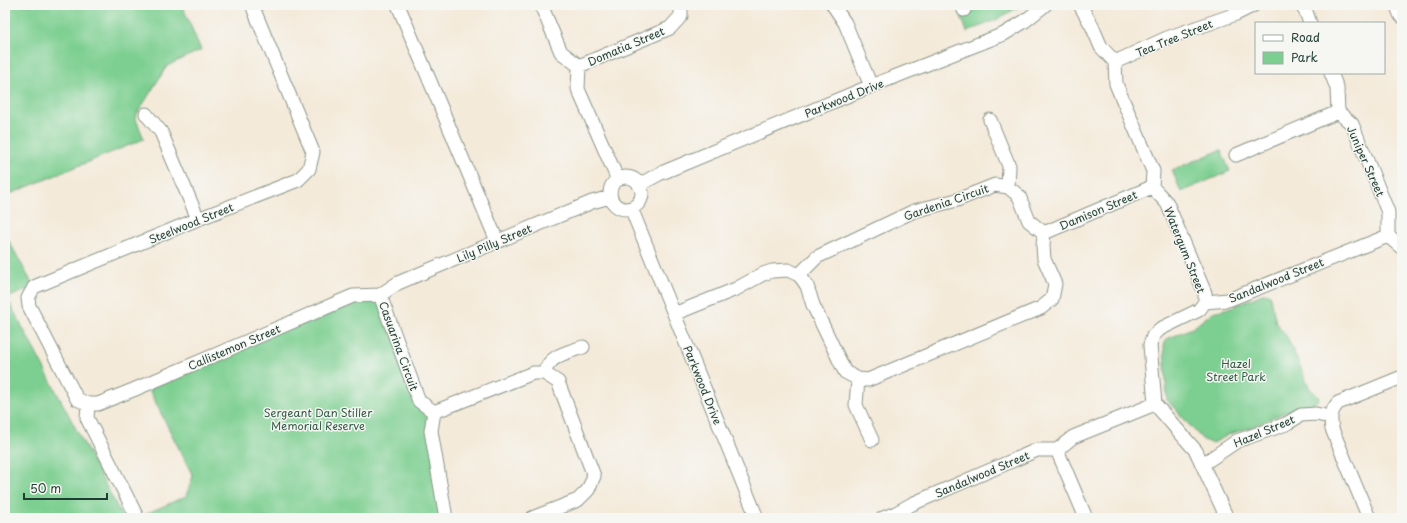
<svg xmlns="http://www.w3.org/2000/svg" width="1407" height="523" viewBox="0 0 1407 523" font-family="'Playpen Sans',sans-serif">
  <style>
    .green { fill: #7dcf91; stroke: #4e8662 }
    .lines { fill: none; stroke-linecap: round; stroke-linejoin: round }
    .minor-casing { stroke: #8a9487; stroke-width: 15 }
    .major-casing { stroke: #8a9487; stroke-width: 18 }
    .minor { stroke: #fff; stroke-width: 13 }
    .major { stroke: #fff; stroke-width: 16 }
    .labels { text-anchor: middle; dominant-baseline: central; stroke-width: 3; stroke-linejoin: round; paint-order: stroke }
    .street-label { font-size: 11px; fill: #1f3d34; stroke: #f6f6f2 }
    .park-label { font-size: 11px; fill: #325a47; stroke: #f6f6f2 }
  </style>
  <rect width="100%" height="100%" fill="#f6f6f2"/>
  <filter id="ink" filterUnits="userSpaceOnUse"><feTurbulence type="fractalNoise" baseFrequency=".025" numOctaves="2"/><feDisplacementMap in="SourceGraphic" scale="8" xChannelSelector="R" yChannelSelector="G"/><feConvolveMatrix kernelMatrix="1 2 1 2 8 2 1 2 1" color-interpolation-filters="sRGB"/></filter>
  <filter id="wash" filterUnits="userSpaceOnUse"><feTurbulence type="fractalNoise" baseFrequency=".012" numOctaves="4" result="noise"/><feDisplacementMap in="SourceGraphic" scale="16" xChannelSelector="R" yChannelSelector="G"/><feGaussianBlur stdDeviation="0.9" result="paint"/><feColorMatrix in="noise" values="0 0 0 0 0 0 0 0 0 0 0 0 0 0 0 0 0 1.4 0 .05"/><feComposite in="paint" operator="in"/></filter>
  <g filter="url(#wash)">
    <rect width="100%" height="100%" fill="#f4eada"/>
    <path class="green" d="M5,5H182L201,50L167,66L135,117L144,139L5,196Z
      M962,5H1022L998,19L967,32L960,13Z
      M1221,150L1230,171L1181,192L1172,170Z
      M5,234L34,287L7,298L123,518H5Z
      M1265,293L1270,295L1276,323L1287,337L1310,389L1318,396L1319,399L1310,406L1299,407L1288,411L1252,427L1230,434L1215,442L1210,443L1202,439L1167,400L1164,345L1167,339L1194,327L1213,312L1229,308Z
      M380,295L419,401L434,412L446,518H137L186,496L193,476L146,384L353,296Z"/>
  </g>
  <g filter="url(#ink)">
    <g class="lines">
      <g class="minor-casing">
        <path id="minor" d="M255,5L254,10L313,152L309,169L298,180L198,219L34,287L28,298L29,306L77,399L88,404H98L133,390L353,296L380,295
          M398,5L497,241
          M541,5L561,52L579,66L578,89L618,180
          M833,5L845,23L871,86
          M962,5L964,10
          M1080,5L1092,26L1101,47L1115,62L1116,84L1153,171L1152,187L1167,203L1205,293V302
          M1301,5L1306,12L1310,23
          M1115,62L1167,38L1236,14L1254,5
          M579,66L670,28L681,16V5
          M1331,73L1337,88L1338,112L1352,124L1388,212V236L1402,248
          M146,114L161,132L198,219
          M990,120L1009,166L1008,187
          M1236,155L1338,112
          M610 193a16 16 0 1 1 32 0a16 16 0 1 1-32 0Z
          M639,185L659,174L871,86L1004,34L1025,21L1045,5
          M631,208L757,518
          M1044,233L1152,187
          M380,295L398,283L592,202L610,197
          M380,295L419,401L434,412L431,431L446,518
          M674,314L736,289L763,274L772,271L788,270L799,275L803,280L807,286L813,305L845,372L858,379L868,380L1041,308L1052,299L1055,284L1044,259L1043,246L1044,233L1029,221L1019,196L1008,187L995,185L957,200L914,211L817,257L799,275
          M544,373C550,355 566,353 583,347
          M858,379L856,405L872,440
          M88,404L87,418L136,515
          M1155,404L1150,345L1153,336L1160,329L1199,310L1205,302L1228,300L1388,236
          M1155,404L1196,451L1227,518
          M434,412L533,373H544L558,382L594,476L588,490L578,500L532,518
          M1057,450L1086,518
          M1203,464L1237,441L1286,424L1301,415L1316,414L1330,417
          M883,518L896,513L912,504L1037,450H1057L1073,437L1155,404
          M1369,518L1332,429C1330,418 1330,412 1338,403L1402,377"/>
      </g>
      <g class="major-casing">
        <path id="major" d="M1398,5L1402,15"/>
      </g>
      <use href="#minor" class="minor"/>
      <use href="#major" class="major"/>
    </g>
  </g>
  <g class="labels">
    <g class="street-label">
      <text transform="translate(1174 38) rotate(-22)">Tea Tree Street</text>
      <text transform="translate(626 46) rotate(-23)">Domatia Street</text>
      <text transform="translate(844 98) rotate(-22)">Parkwood Drive</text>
      <text transform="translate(1366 161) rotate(66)">Juniper Street</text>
      <text transform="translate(946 202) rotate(-19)">Gardenia Circuit</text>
      <text transform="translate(1098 210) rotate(-23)">Damison Street</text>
      <text transform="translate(191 223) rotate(-22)">Steelwood Street</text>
      <text transform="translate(494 243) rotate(-23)">Lily Pilly Street</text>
      <text transform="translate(1185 250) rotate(68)">Watergum Street</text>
      <text transform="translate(1276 280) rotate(-22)">Sandalwood Street</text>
      <text transform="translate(399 346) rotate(70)">Casuarina Circuit</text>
      <text transform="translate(234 347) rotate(-23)">Callistemon Street</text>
      <text transform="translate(703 385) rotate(68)">Parkwood Drive</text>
      <text transform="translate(1264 431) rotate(-23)">Hazel Street</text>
      <text transform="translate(982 474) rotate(-23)">Sandalwood Street</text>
    </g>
    <g class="park-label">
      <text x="1236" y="363">Hazel<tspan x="1236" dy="13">Street Park</tspan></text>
      <text x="318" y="412">Sergeant Dan Stiller<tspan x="318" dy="13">Memorial Reserve</tspan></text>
    </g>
  </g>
  <rect width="1407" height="523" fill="none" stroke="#f6f6f2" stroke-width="20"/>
  <rect x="1255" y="22" width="130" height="52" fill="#f6f6f2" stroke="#a0aca6"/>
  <rect x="1263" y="35" width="20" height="6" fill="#ffffff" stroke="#a0aca6"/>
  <text x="1291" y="42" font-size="12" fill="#1f3d34">Road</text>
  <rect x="1263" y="52" width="20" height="12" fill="#7dcf91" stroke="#a0aca6"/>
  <text x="1291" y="62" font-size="12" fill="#1f3d34">Park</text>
  <path d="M24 493v6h83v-6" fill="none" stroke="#1f3d34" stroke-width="2"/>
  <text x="30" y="493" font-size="12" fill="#1f3d34" stroke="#f6f6f2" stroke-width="3" paint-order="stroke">50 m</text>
</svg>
